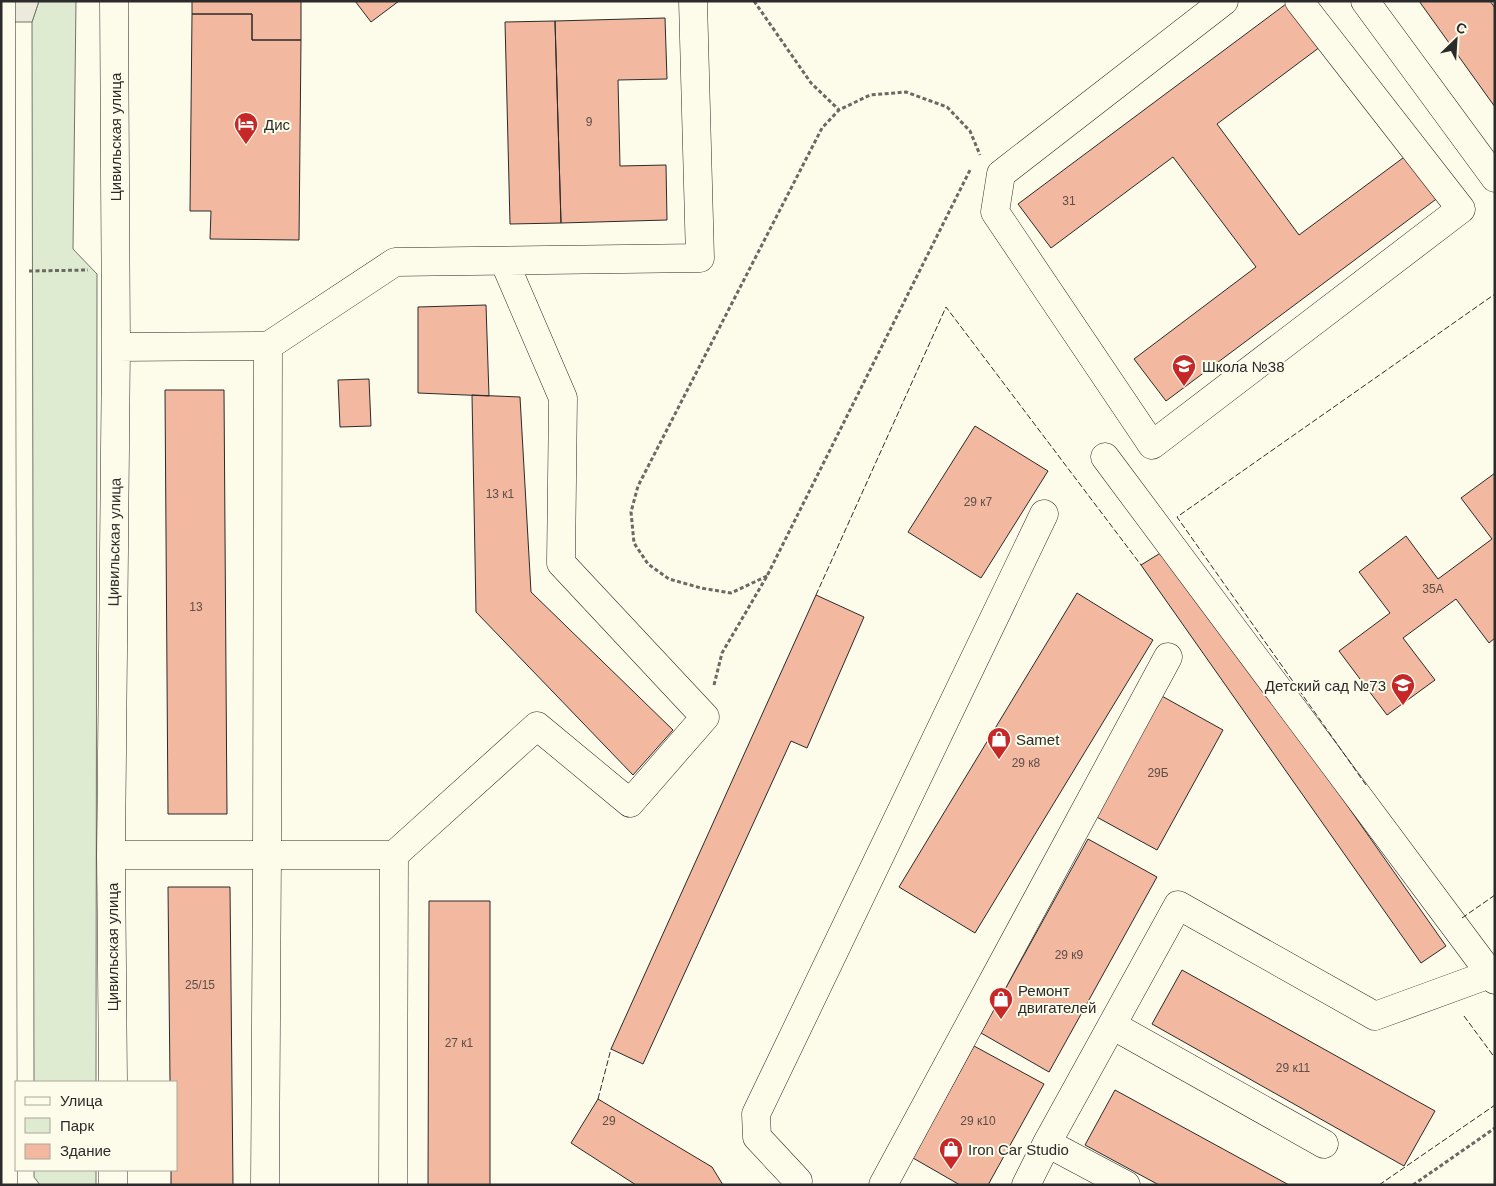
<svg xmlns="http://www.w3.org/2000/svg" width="1496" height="1186" viewBox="0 0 1496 1186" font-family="Arial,sans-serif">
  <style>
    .green { fill: #deebd1; stroke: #74746e }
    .parking { fill: #eceadb; stroke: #74746e }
    .building { fill: #f2b8a0; stroke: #2b2b2b }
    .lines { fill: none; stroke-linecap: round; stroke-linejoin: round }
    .minor-casing { stroke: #2b2b2b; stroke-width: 29 }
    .path { stroke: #6a6964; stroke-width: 3; stroke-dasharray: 4 2.5; stroke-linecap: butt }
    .minor { stroke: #fdfbea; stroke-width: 28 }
    .fence { stroke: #2b2b2b; stroke-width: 1; stroke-dasharray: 6 2.5; stroke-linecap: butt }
    .labels { text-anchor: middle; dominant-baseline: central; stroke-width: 4; stroke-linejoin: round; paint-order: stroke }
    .number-label { font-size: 12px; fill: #5d4e48 }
    .poi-label { font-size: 15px; fill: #2b2b2b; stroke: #fdfbea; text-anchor: start }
    .street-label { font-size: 15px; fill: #2b2b2b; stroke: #fdfbea }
  </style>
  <rect width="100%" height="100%" fill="#fdfbea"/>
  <path class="green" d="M39,1H76L73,249L97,274L96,1082H34L32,22Z
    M34,1170H96V1185H40L34,1177Z"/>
  <path class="parking" d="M1,1H39L32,22H1Z"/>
  <path class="building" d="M192,1H301V40H252V14H192Z
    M355,1H399L371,22Z
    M1290,1L1324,44L1217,124L1299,235L1407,155L1439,197L1166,401L1134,359L1256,267L1173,157L1051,248L1018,204Z
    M1419,1H1490L1495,8V107Z
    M192,14H252V40H301L299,240L210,239L211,211H190Z
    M665,18L667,79L618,80L620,166L666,165L667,220L561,223L555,21Z
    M555,21L561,223L510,224L505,22Z
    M486,305L489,396L418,393V307Z
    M369,379L371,426L340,427L338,380Z
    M165,390H224L227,814H168Z
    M472,395L520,397L531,592L673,730L633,775L476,612Z
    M975,426L1048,471L981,578L908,532Z
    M1495,473V638L1489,643L1456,599L1403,638L1435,680L1387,715L1339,651L1390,613L1359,572L1406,536L1438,579L1492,539L1461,498Z
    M1167,549L1446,946L1421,963L1141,565Z
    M1077,593L1153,640L975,933L899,887Z
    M816,595L864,617L807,748L791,741L643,1064L611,1049Z
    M1160,695L1223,730L1157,850L1093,815Z
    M1088,839L1157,877L1049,1072L981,1033Z
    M168,887H230L233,1185H171V1170H176V1082H170Z
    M429,901H490V1185H428Z
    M1182,970L1435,1111L1404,1166L1152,1024Z
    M974,1046L1044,1084L988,1185H960L913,1158Z
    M1115,1090L1289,1185H1159L1085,1145Z
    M598,1099L712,1167L723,1185H636L571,1143Z"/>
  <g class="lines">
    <g class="minor-casing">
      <path id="minor" d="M1,1L3,1185
        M1224,1L1001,174L995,212L1152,445L1461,209L1299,1
        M1365,1L1495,178
        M268,346L395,262L700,258L693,1
        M1105,457L1495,980
        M111,855H267L268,346L116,347
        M394,855L537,726L630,803L705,717L561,563L563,398L504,261
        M1112,1025L1324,1144
        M113,1082L111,855L116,347L114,1
        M1047,1143L1126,1185
        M113,1170V1185
        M265,1185L267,855H394L393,1185
        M796,1185L798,1181L757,1137L756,1114L1044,514
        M883,1185L1168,657
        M1026,1185L1047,1143L1178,905L1375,1016L1490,974L1495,970"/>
    </g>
    <path class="path" d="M754,1L811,83L839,110
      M29,271L88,270
      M767,576L731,593L701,588L669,579L648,564L634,543L631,512L638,486L822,128L839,110L870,95L906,92L947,107L970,131L980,155
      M714,685L722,653L767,576L971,168
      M1413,1185L1495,1128"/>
    <use href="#minor" class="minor"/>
    <path class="fence" d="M816,595L946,307L1141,565
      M1366,785L1177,517L1495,294
      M1462,918L1495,895
      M1464,1016L1495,1058
      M598,1099L611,1049
      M1379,1185L1495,1105"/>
  </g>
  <defs>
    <g id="hotel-pin" transform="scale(1.25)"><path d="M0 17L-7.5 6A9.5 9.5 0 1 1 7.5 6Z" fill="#c62828" stroke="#fdfbea"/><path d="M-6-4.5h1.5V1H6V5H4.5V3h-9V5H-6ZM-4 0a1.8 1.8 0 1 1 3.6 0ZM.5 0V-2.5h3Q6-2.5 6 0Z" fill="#fff"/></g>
    <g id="school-pin" transform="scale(1.25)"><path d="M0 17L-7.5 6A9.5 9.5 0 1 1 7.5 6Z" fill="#c62828" stroke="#fdfbea"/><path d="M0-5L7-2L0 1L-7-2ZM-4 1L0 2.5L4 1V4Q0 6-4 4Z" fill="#fff"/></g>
    <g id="shop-pin" transform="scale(1.25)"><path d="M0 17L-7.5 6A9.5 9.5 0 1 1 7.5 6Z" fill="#c62828" stroke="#fdfbea"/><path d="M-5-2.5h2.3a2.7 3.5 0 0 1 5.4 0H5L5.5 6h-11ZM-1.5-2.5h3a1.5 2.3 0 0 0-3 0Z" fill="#fff"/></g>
  </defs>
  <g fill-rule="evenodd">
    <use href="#hotel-pin" x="246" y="124"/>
    <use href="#school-pin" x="1184" y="366"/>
    <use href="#school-pin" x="1403" y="685"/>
    <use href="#shop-pin" x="999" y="739"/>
    <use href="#shop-pin" x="1001" y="999"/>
    <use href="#shop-pin" x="951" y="1149"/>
  </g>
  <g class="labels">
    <g class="number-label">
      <text x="589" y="122">9</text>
      <text x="1069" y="201">31</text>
      <text x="500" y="494">13 к1</text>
      <text x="978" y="502">29 к7</text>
      <text x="1433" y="589">35А</text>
      <text x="196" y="607">13</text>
      <text x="1026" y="763">29 к8</text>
      <text x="1158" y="773">29Б</text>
      <text x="1069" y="955">29 к9</text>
      <text x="200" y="985">25/15</text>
      <text x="459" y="1043">27 к1</text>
      <text x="1293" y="1068">29 к11</text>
      <text x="609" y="1121">29</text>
      <text x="978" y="1121">29 к10</text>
    </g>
    <g class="poi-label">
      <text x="264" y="124">Дис</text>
      <text x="1202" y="366">Школа №38</text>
      <text x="1386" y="685" text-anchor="end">Детский сад №73</text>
      <text x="1016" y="739">Samet</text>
      <text x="1018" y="990">Ремонт<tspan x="1018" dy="17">двигателей</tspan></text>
      <text x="968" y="1149">Iron Car Studio</text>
    </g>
    <g class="street-label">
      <text transform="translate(115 137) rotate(-90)">Цивильская улица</text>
      <text transform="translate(114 542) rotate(-89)">Цивильская улица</text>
      <text transform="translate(112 947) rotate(-90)">Цивильская улица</text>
    </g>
  </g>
  <rect width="1496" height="1186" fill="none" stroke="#2b2b2b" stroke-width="5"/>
  <rect x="15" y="1081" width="162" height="90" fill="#fdfbea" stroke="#a9a89e"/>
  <rect x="25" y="1097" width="25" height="8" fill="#fdfbea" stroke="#a9a89e"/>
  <text x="60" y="1106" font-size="15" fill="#2b2b2b">Улица</text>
  <rect x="25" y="1118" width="25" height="15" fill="#deebd1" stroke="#a9a89e"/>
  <text x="60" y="1131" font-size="15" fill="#2b2b2b">Парк</text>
  <rect x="25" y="1144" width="25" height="15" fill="#f2b8a0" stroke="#a9a89e"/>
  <text x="60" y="1156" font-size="15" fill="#2b2b2b">Здание</text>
  <g transform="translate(1456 40) rotate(25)" stroke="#fdfbea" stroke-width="4" paint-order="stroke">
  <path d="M0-4L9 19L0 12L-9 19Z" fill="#2b2b2b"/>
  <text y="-8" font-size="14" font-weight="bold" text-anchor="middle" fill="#2b2b2b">С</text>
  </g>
</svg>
